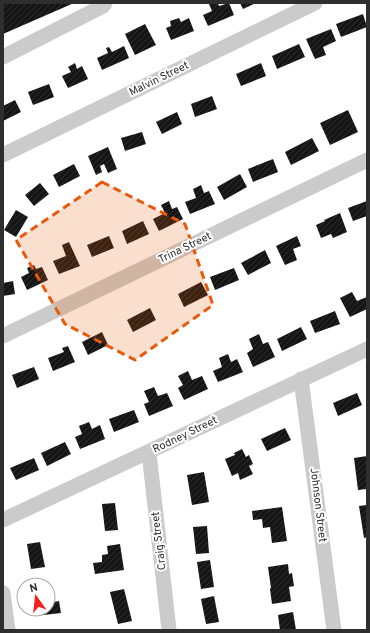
<svg xmlns="http://www.w3.org/2000/svg" width="370" height="633" viewBox="0 0 370 633" font-family="Overpass,sans-serif">
  <style>
    .building { fill: url(#building-hatch) }
    .lines { fill: none; stroke-linecap: round; stroke-linejoin: round }
    .minor { stroke: #cbcbcb; stroke-width: 15 }
    .marked { fill: #e8590c; fill-opacity: 0.2; stroke: #e8590c; stroke-width: 3; stroke-dasharray: 8 5; stroke-linejoin: round }
    .labels { text-anchor: middle; dominant-baseline: central; stroke-width: 4; stroke-linejoin: round; paint-order: stroke }
    .street-label { font-size: 11px; fill: #2e2e2e; stroke: #fff }
  </style>
  <defs>
    <pattern id="building-hatch" width="6" height="6" patternUnits="userSpaceOnUse"><rect width="6" height="6" fill="#151515"/><path d="M-1 1l2-2M0 6l6-6M5 7l2-2" fill="none" stroke="#2f2f2f"/></pattern>
  </defs>
  <rect width="100%" height="100%" fill="#fff"/>
  <path class="building" d="M3,3H74L3,34Z
    M211,3H218L219,6L229,3L234,15L208,26L203,15L212,11L209,4Z
    M240,3H256L243,9Z
    M363,14L367,27L341,37L336,24Z
    M179,18L181,22L189,18L194,31L171,40L166,28L171,26L170,21Z
    M145,24L156,45L135,55L125,34Z
    M331,29L336,41L323,47L326,55L315,59L306,39Z
    M299,44L305,57L277,69L272,56Z
    M124,46L129,58L102,70L97,58L108,53L106,48L109,47L112,52Z
    M75,63L77,69L82,66L88,79L68,88L62,76L71,72L68,67Z
    M261,63L266,76L241,86L236,74Z
    M49,84L54,97L33,105L28,92Z
    M212,96L217,109L195,117L191,104Z
    M15,100L21,112L3,121V106Z
    M348,110L358,132L330,145L320,123Z
    M177,112L182,124L162,134L156,122Z
    M142,132L146,144L125,151L121,138Z
    M312,138L319,151L291,165L285,152Z
    M108,147L117,169L108,173L104,164L100,166L102,172L96,175L88,156Z
    M273,159L278,172L253,182L248,169Z
    M74,164L80,176L59,187L53,175Z
    M240,174L247,187L224,200L217,187Z
    M40,183L49,194L34,206L25,195Z
    M201,185L204,193L209,191L215,204L190,214L185,202L196,198L193,189Z
    M169,201L172,209L177,207L183,219L159,231L153,219L165,213L161,205Z
    M367,201V216L353,221L348,208Z
    M16,210L28,217L16,237L4,230Z
    M340,213L347,232L333,238L331,234L321,238L316,225L325,221L324,220Z
    M143,221L149,234L127,244L122,231Z
    M109,236L114,248L92,257L87,245Z
    M297,236L301,246L293,249L297,260L285,265L276,246Z
    M69,242L80,266L59,274L53,261L66,256L62,245Z
    M265,250L271,263L248,275L241,263Z
    M34,265L36,269L42,267L48,280L27,290L21,277L29,273L27,268Z
    M234,268L239,280L215,290L210,277Z
    M13,281L15,294L3,296V283Z
    M201,282L208,295L184,307L178,294Z
    M352,292L357,301L367,297V309L350,317L340,298Z
    M150,308L156,320L133,332L127,320Z
    M335,311L340,324L315,333L310,321Z
    M301,327L307,339L282,351L277,339Z
    M102,332L108,345L88,355L82,342Z
    M259,334L263,344L268,342L275,357L253,367L247,353L253,349L249,339Z
    M68,346L75,362L53,371L48,358L64,352L62,348Z
    M228,354L231,362L237,359L243,372L218,382L213,371L222,367L219,358Z
    M34,367L39,379L17,388L12,375Z
    M188,371L192,380L202,376L208,389L184,400L178,388L183,385L178,376Z
    M154,387L158,396L167,393L173,406L149,416L144,404L149,402L144,391Z
    M357,393L362,405L338,416L333,403Z
    M134,410L139,422L114,432L109,419Z
    M89,422L92,429L100,425L105,439L80,449L75,437L82,434L79,426Z
    M285,428L291,440L267,451L261,439Z
    M65,442L71,454L47,466L41,453Z
    M242,449L246,457L249,455L253,464L249,466L253,474L240,480L238,473L232,476L225,459L235,455L234,453Z
    M367,456V489L358,490L354,458Z
    M34,458L39,470L16,480L10,468Z
    M204,472L209,502L192,505L187,475Z
    M115,503L118,530L105,531L102,504Z
    M367,505V537L364,538L359,506Z
    M282,507L287,541L272,543L270,527L263,528L262,519L253,520L252,511Z
    M207,526L209,553L196,554L193,527Z
    M40,542L45,567L31,569L27,544Z
    M120,544L124,570L95,574L93,563L102,562V555L108,554L107,546Z
    M210,560L214,587L201,589L197,562Z
    M288,564L289,574L292,573L294,586L289,587L291,601L272,604L270,589L271,588L268,567Z
    M124,589L132,621L118,624L110,592Z
    M214,596L219,622L206,624L201,599Z
    M59,601L61,613L35,616L34,609H48V603Z
    M293,612L296,630H280L278,615Z"/>
  <g class="lines">
    <path class="minor" d="M3,57L103,6L105,3
      M3,155L315,3
      M3,336L367,160
      M301,379L334,630
      M149,453L169,630
      M3,520L367,349
      M3,593L8,630"/>
  </g>
  <path class="marked" d="M102,182L185,224L213,305L135,360L65,324L16,240Z"/>
  <g class="labels">
    <g class="street-label">
      <text transform="translate(159 79) rotate(-26)">Malvin Street</text>
      <text transform="translate(185 248) rotate(-26)">Trina Street</text>
      <text transform="translate(185 435) rotate(-26)">Rodney Street</text>
      <text transform="translate(318 505) rotate(83)">Johnson Street</text>
      <text transform="translate(159 541) rotate(-97)">Craig Street</text>
    </g>
  </g>
  <rect width="370" height="633" fill="none" stroke="#2e2e2e" stroke-width="8"/>
  <g transform="translate(36 597) rotate(345)"><circle r="19" fill="#ffffff" stroke="#ababab"/>
  <path d="M0-3L7 15L0 10L-7 15Z" fill="#f61f20"/>
  <text y="-6" font-size="11" font-weight="bold" text-anchor="middle" fill="#2e2e2e">N</text>
  </g>
</svg>
